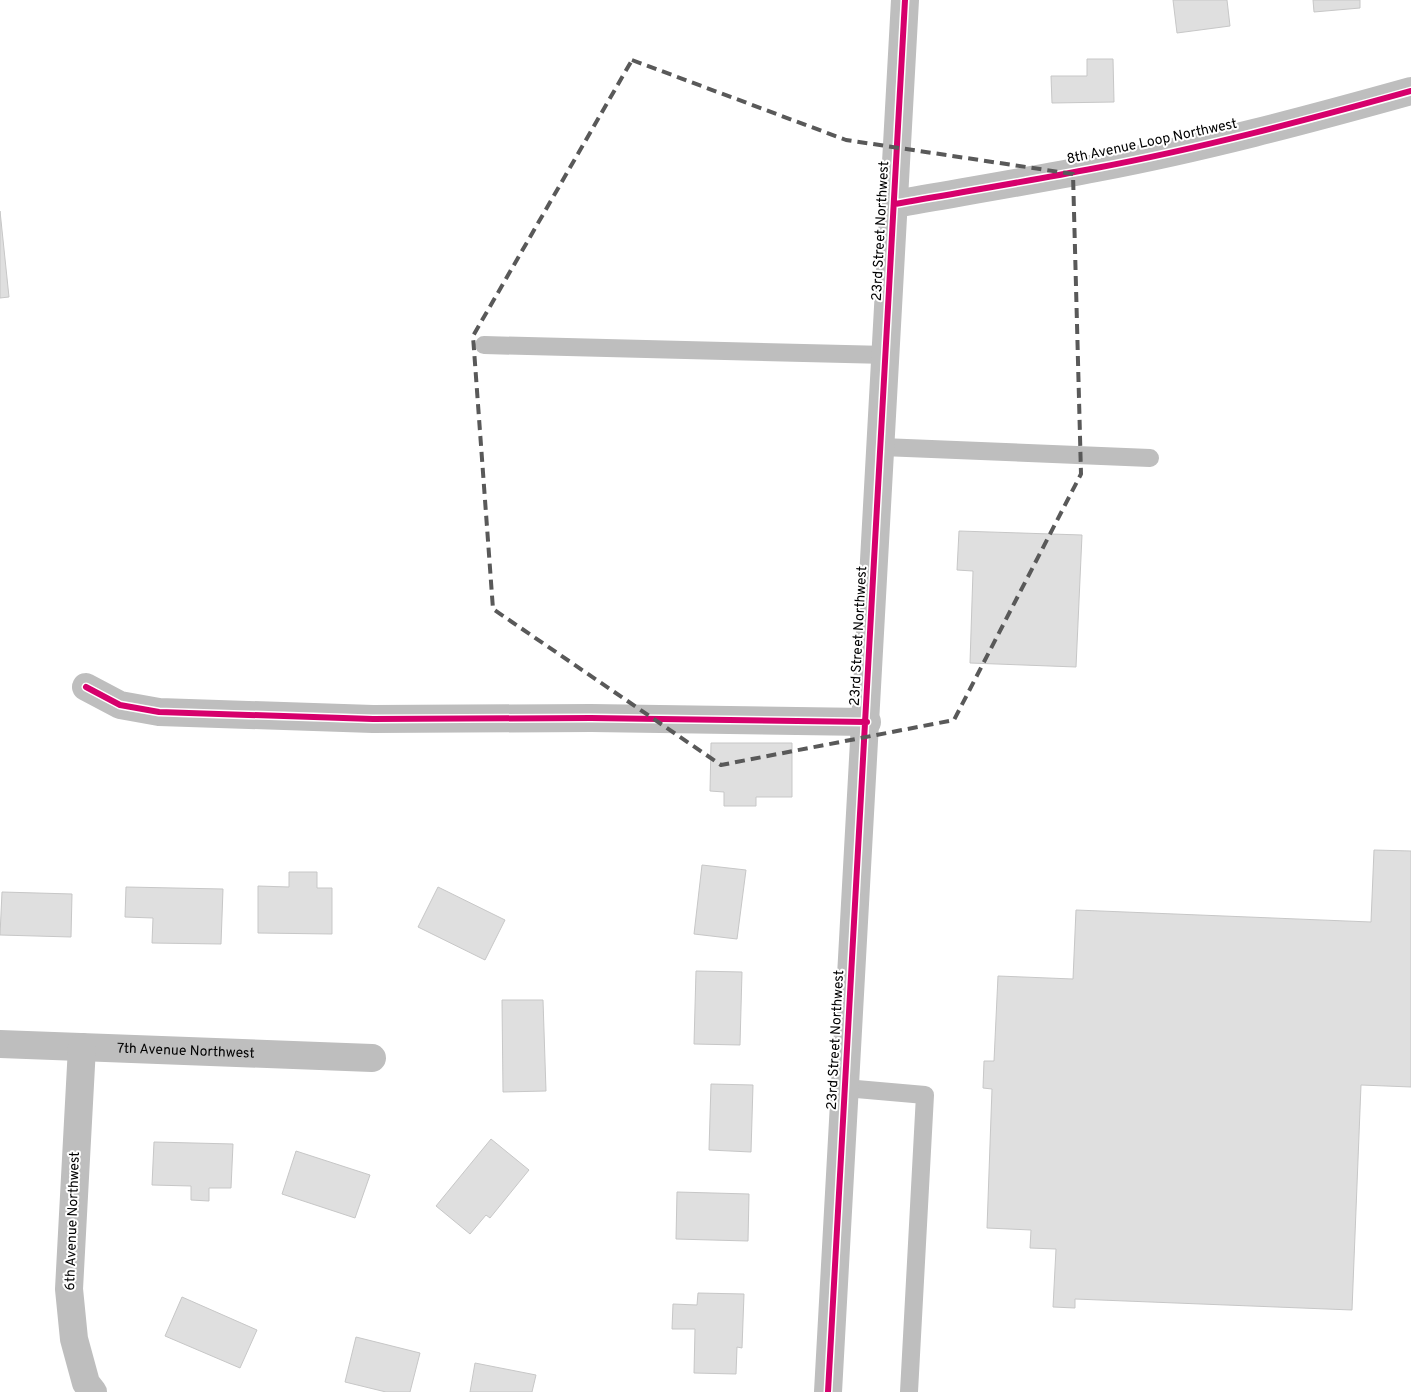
<svg xmlns="http://www.w3.org/2000/svg" width="1411" height="1392" viewBox="0 0 1411 1392" font-family="Overpass,sans-serif">
  <style>
    .building { fill: #dfdfdf; stroke: #c7c7c7 }
    .lines { fill: none; stroke-linecap: round; stroke-linejoin: round }
    .service { stroke: #bebebe; stroke-width: 18 }
    .minor { stroke: #bebebe; stroke-width: 28 }
    .cycleway-casing { stroke: #fff; stroke-width: 9 }
    .cycleway { stroke: #d6006c; stroke-width: 6 }
    .marked { fill: none; stroke: #595959; stroke-width: 4; stroke-dasharray: 10 6; stroke-linejoin: round }
    .labels { text-anchor: middle; dominant-baseline: central; stroke-width: 4; stroke-linejoin: round; paint-order: stroke }
    .street-label { font-size: 14px; fill: #000; stroke: #fff }
  </style>
  <rect width="100%" height="100%" fill="#fff"/>
  <path class="building" d="M1173,0H1227L1230,26L1177,33Z
    M1313,0H1360V8L1314,12Z
    M1087,59H1113L1114,102L1052,103L1051,76H1087Z
    M0,211L9,297L0,298Z
    M959,531L1082,535L1076,667L970,663L973,571L957,570Z
    M711,743H792V797H756V806H724V792L710,791Z
    M1374,850L1411,851V1087L1361,1085L1352,1310L1075,1299V1308L1053,1307L1056,1249L1030,1248L1031,1230L987,1228L992,1089L983,1088L984,1061H994L998,976L1073,979L1076,910L1371,922Z
    M702,865L746,870L737,939L694,934Z
    M289,872H317V888H332V934L258,933V886L289,887Z
    M126,887L223,889L221,944L152,943L153,918L125,917Z
    M438,887L505,920L485,960L418,927Z
    M2,892L72,894L71,937L0,935Z
    M696,971L742,972L740,1045L694,1044Z
    M502,1000H543L546,1091L503,1092Z
    M711,1084L753,1085L751,1152L709,1150Z
    M491,1139L529,1170L490,1218L486,1215L470,1234L436,1206Z
    M154,1142L233,1144L231,1188H209V1201L191,1200V1186L152,1185Z
    M296,1151L370,1175L355,1218L282,1194Z
    M677,1192L749,1194L748,1241L676,1239Z
    M698,1293L744,1294L742,1348L737,1347L736,1374L694,1373L695,1329H672L673,1304L697,1305Z
    M182,1297L257,1330L240,1368L165,1336Z
    M356,1337L420,1353L410,1392H386L345,1382Z
    M475,1363L536,1375L532,1392H470Z"/>
  <g class="lines">
    <path class="service" d="M484,345L887,355
      M882,447L1150,458
      M845,1088L925,1095L909,1392"/>
    <g class="minor">
      <path d="M895,204C962,192 1029,181 1096,168C1202,148 1307,120 1411,91"/>
      <path d="M86,687L120,705L159,712L373,719L591,718L867,722"/>
      <path id="s1" d="M0,1044L372,1058"/>
      <path d="M82,1047L69,1289L74,1339L86,1383L93,1392"/>
      <path d="M828,1392L905,0"/>
    </g>
    <g class="cycleway-casing">
      <path id="cycleway" d="M895,204C962,192 1029,181 1096,168C1202,148 1307,120 1411,91
        M86,687L120,705L159,712L373,719L591,718L867,722
        M828,1392L905,0"/>
    </g>
    <use href="#cycleway" class="cycleway"/>
  </g>
  <path class="marked" d="M632,60L846,140L1073,174L1081,474L954,720L721,765L493,609L473,336Z"/>
  <g class="labels">
    <g class="street-label">
      <text transform="translate(1152 142) rotate(-12)">8th Avenue Loop Northwest</text>
      <text transform="translate(881 231) rotate(-87)">23rd Street Northwest</text>
      <text transform="translate(859 636) rotate(-87)">23rd Street Northwest</text>
      <text transform="translate(836 1040) rotate(-87)">23rd Street Northwest</text>
      <text stroke="none"><textPath href="#s1" startOffset="186">7th Avenue Northwest</textPath></text>
      <text transform="translate(73 1221) rotate(-88)">6th Avenue Northwest</text>
    </g>
  </g>
</svg>
